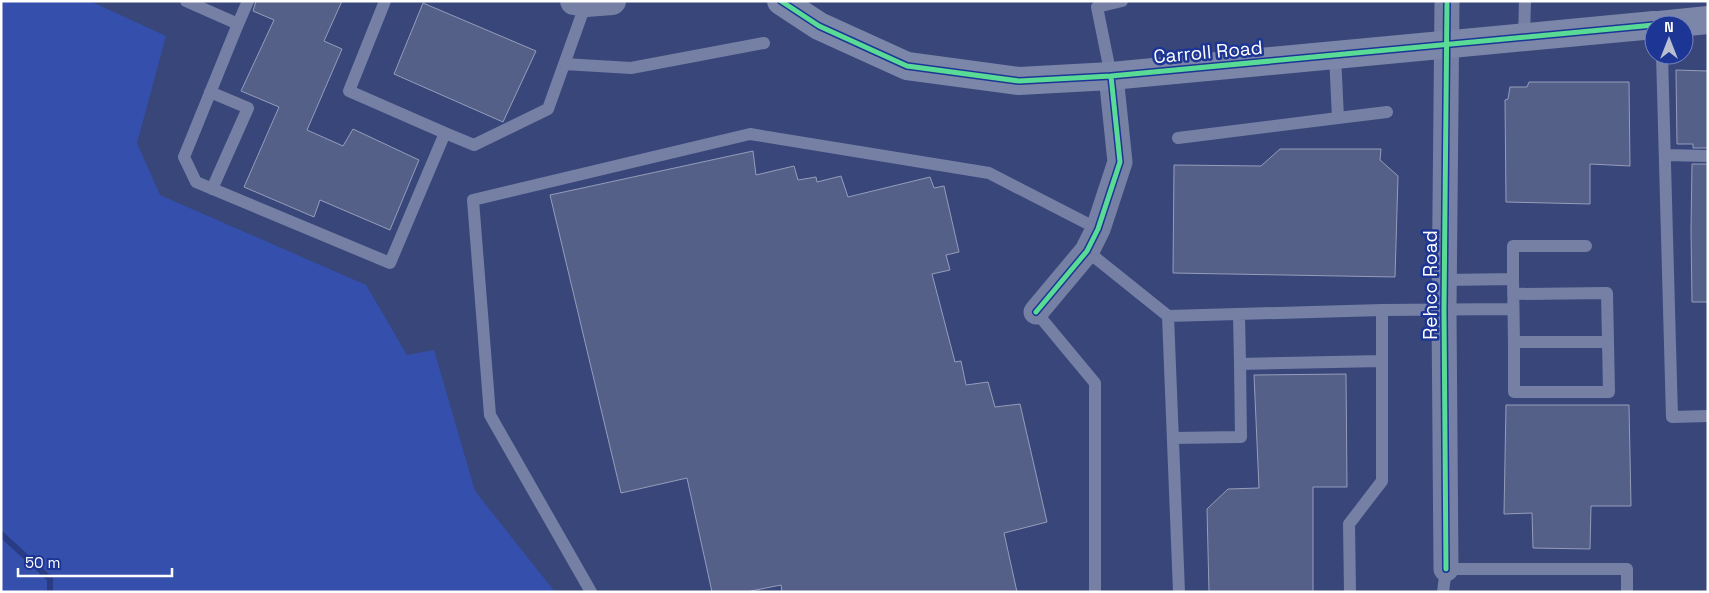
<svg xmlns="http://www.w3.org/2000/svg" width="1709" height="593" viewBox="0 0 1709 593" font-family="'Space Grotesk',sans-serif">
  <style>
    .green { fill: #354fac }
    .lines { fill: none; stroke-linecap: round; stroke-linejoin: round }
    .stream { stroke: #293b82; stroke-width: 6 }
    .building { fill: #556089; stroke: #969dba }
    .service { stroke: #7680a5; stroke-width: 12 }
    .minor { stroke: #7680a5; stroke-width: 25 }
    .tertiary { stroke: #7680a5; stroke-width: 28 }
    .secondary { stroke: #7c86a9; stroke-width: 28 }
    .cycleway-casing { stroke: #1d3695; stroke-width: 8 }
    .cycleway { stroke: #5adb95; stroke-width: 5 }
    .labels { text-anchor: middle; dominant-baseline: central; stroke-width: 5; stroke-linejoin: round; paint-order: stroke }
    .street-label { font-size: 19px; fill: #fff; stroke: #1d3695 }
  </style>
  <rect width="100%" height="100%" fill="#38467a"/>
  <path class="green" d="M1,1H90L166,36L137,143L160,195L366,285L407,355L434,350L475,491L555,592H1Z"/>
  <g class="lines">
    <path class="stream" d="M1,534L50,579V592"/>
  </g>
  <path class="building" d="M256,1H342L324,41L342,49L307,130L343,146L353,129L419,160L390,230L320,200L314,217L244,187L279,107L241,91L274,20L253,11Z
    M423,3L536,51L503,122L394,74Z
    M1676,70L1708,71V148H1693V144H1677Z
    M1529,82H1629L1630,166L1590,164V204L1506,202L1505,100L1508,99L1510,87H1527Z
    M1280,149H1381L1380,160L1398,176L1395,277L1173,273L1174,165L1261,166Z
    M753,151L756,175L794,166L798,180L816,177L817,182L841,176L848,197L930,177L934,188L944,186L959,252L946,255L950,270L932,274L955,362L961,361L966,385L988,382L995,407L1020,404L1047,522L1004,533L1017,592H782L781,585L746,592H712L687,478L621,493L550,195Z
    M1692,164H1708V302H1692L1691,230Z
    M1346,374L1347,487H1313V592H1209L1207,509L1228,489L1259,488L1254,375Z
    M1506,405H1629L1631,506H1591L1590,549L1533,548L1532,513L1504,514Z"/>
  <g class="lines">
    <path class="service" d="M186,1L238,24L248,1
      M238,24L184,157L196,182L390,263L445,133L349,91L385,1
      M1524,37L1525,1
      M1335,55L1338,118L1387,112
      M1662,55L1672,417L1708,416
      M564,64L631,68L764,43
      M1111,76L1097,7L1122,1
      M210,92L248,108L212,189
      M445,133L474,145L548,109L586,3
      M1178,138L1338,118
      M1665,155L1708,156
      M1087,251L1168,316L1179,592
      M1513,279L1514,342H1608L1609,392H1514V342
      M1445,280L1513,279V246H1586
      M1513,294L1607,293L1608,342
      M1382,310L1513,309
      M1036,312L1095,383V592
      M1239,314L1240,364L1382,361
      M1168,316L1382,310V481L1349,524L1350,592
      M1173,438L1241,437L1240,364
      M591,592L490,415L473,200L750,134L989,173L1098,229
      M1443,592L1446,569H1627V592"/>
    <path class="minor" d="M1036,312L1087,251L1098,229L1120,162L1111,76
      M1446,569L1444,310L1447,1"/>
    <path class="tertiary" d="M574,1L586,3L612,1"/>
    <path class="secondary" d="M781,1L819,26L907,66L1019,81L1111,76L1654,25
      M1659,25L1708,20"/>
    <g class="cycleway-casing">
      <path id="cycleway" d="M781,1L819,26L907,66L1019,81L1111,76L1654,25
        M1036,312L1087,251L1098,229L1120,162L1111,76
        M1446,569L1444,310L1447,1"/>
    </g>
    <use href="#cycleway" class="cycleway"/>
  </g>
  <g class="labels">
    <g class="street-label">
      <text transform="translate(1208 52) rotate(-5)">Carroll Road</text>
      <text transform="translate(1430 285) rotate(-90)">Rehco Road</text>
    </g>
  </g>
  <rect width="1709" height="593" fill="none" stroke="#ffffff" stroke-width="5"/>
  <g transform="translate(1669 40)"><circle r="24" fill="#1d3695" stroke="#7786bf"/>
  <path d="M0-4L9 19L0 12L-9 19Z" fill="#b9bed0"/>
  <text y="-8" font-size="14" font-weight="bold" text-anchor="middle" fill="#ffffff">N</text>
  </g>
  <path d="M18 568v8h154v-8" fill="none" stroke="#ffffff" stroke-width="2.5"/>
  <text x="25" y="568" font-size="15" fill="#ffffff" stroke="#1d3695" stroke-width="4" paint-order="stroke">50 m</text>
</svg>
